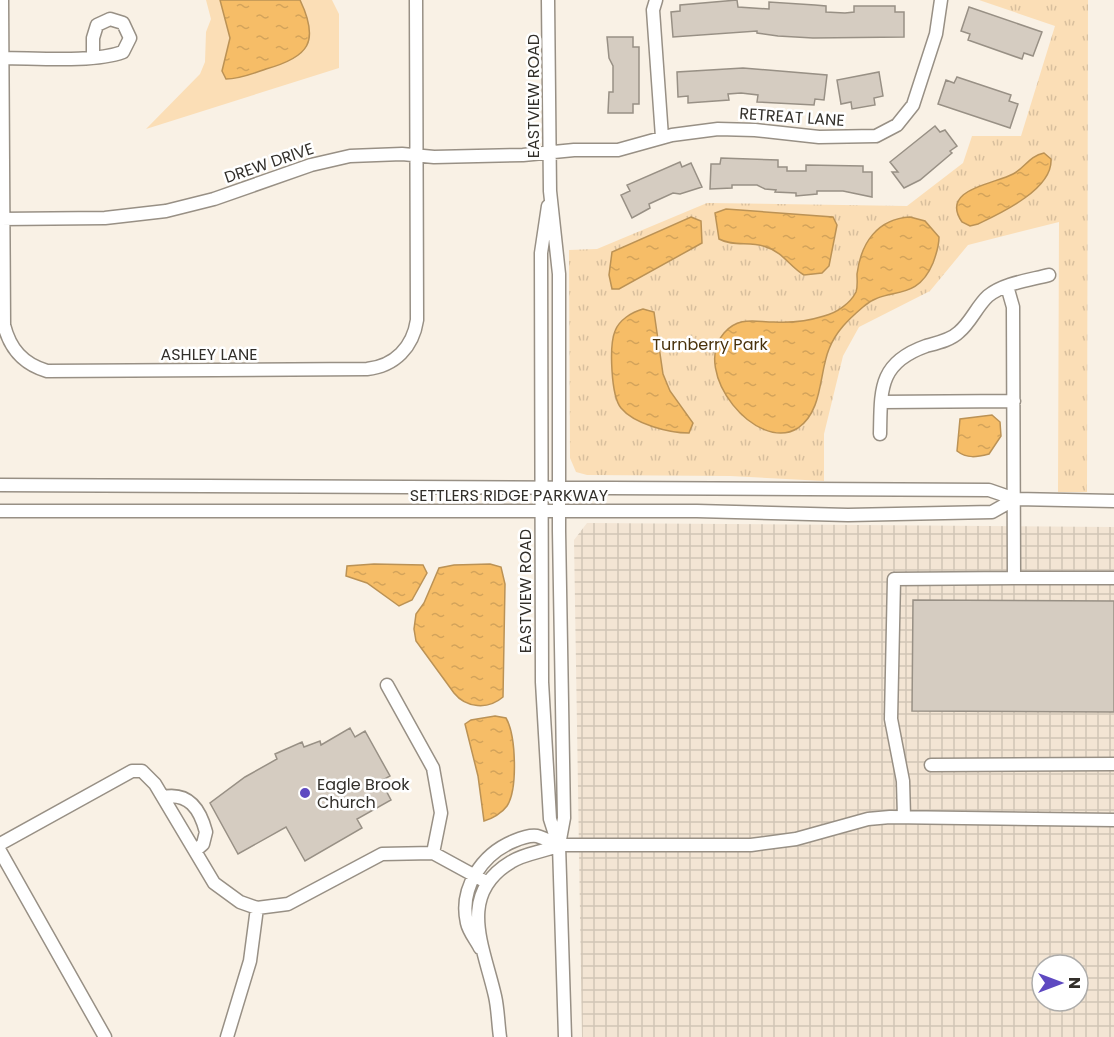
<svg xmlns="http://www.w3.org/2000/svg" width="1114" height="1037" viewBox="0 0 1114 1037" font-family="Poppins,sans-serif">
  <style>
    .industrial { fill: url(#industrial-grid); fill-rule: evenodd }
    .green { fill: #fbdeb6 }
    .park { fill: url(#park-tufts) }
    .water { fill: url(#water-ripples); stroke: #bb9255; stroke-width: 1.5 }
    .building { fill: #d5ccc1; stroke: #989085; stroke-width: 1.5 }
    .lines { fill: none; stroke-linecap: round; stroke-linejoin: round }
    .minor-casing { stroke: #989085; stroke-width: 15 }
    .minor { stroke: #fff; stroke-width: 12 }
    .poi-dot { fill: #5e49c1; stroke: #fff; stroke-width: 2 }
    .labels { text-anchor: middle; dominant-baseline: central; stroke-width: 5; stroke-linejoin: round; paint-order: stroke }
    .street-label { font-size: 16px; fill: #322f2a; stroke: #fff }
    .park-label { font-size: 16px; fill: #49320c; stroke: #fff }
    .poi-label { font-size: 16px; fill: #322f2a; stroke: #fff; text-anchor: start }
  </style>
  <defs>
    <pattern id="industrial-grid" width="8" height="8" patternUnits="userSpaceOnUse" patternTransform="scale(1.5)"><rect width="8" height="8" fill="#f3e5d4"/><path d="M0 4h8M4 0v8" fill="none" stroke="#d1c5b6"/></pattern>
    <pattern id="park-tufts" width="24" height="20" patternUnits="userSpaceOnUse" patternTransform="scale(1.5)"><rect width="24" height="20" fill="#fbdeb6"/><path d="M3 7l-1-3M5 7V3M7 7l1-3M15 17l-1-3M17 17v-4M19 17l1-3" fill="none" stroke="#d8bf9d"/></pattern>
    <pattern id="water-ripples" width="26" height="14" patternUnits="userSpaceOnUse" patternTransform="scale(1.5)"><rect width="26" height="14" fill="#f6bd67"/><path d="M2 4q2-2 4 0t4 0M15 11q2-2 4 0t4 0" fill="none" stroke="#d3a35a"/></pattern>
  </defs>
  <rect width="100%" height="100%" fill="#f9f1e5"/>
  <path class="industrial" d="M587,523L1114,527V1037H582L574,540ZM1042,965H1078V1001H1042Z"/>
  <path class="green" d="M206,0H332L339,14V68L146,129L200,74L205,62L206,32L211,19Z"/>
  <path class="park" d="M979,0H1088L1087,492H1058L1059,222L968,245L930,291L859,327L843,356L824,434V481L730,476L587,475L576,472L570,458L569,250L597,249L707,203L907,206L963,163L972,136H1021L1055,26Z"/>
  <path class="water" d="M220,0H300C320,42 309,57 266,69C254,73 240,79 226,79L222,71L230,38Z
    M1044,153L1051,159C1053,189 1001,213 978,224L970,226L962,222C939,189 995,184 1013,174C1025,168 1029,156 1044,153Z
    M726,209L833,217L837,225L829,266L822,273L804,275C790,267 783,252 766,247C751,241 733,247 719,239L715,213Z
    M691,217L701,221L702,243L619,289H612L609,275L612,252Z
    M910,217L925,221L939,237C939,246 936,255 933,263C916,304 887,285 863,307C849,319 836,331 829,349C819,373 823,411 798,428C757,454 690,372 724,333C739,316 755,322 774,322C790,323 808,321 824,316C836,313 850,304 856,292C858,286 857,280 857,274C861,243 877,219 910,217Z
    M643,309L654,312L663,374L670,391L693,423L689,433C669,433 634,424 621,408C611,396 609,346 615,331C619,320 632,312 643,309Z
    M992,415L1000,422L1001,436L989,454C977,457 967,459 957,451L960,419Z
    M374,564L423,565L427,573L412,600L399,606L367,583L346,576L347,566Z
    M490,564L501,567L505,584L503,697C488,710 466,708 454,693L416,641L414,629L416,614L424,603L439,568L454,565Z
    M495,716L506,718C516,735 518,789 507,806C502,813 492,819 484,821L478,776L465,724L471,720Z"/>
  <path class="building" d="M737,0L738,7L769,9V2L815,5L826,6V12L845,13L854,12V6H895V12H904V37L813,38L778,36L757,33V31L673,37L671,12L680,11V5Z
    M969,7L1042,32L1033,56L1024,53L1022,59L968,40L970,34L961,31Z
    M607,37H633V47H639V104H633V113H608L609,92H613V66L609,58Z
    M743,68L827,75L824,100L815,99L814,105L757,102L758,95L741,93L728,94L729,100L688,103V96L678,97L677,72Z
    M879,72L883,96L874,98L875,105L852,109L851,102L841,104L837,80Z
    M957,77L1011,95L1009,101L1018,104L1010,128L938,104L946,80L954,83Z
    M935,126L940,132L945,130L957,146L950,151L952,153L920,180L904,188L892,172H898L890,162Z
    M721,158L778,160V167H787V171H806V165L863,166V172H872V197L843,191H817V194L796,196V193L775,192L776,190L765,189L757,185H732V188L710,189L711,164H720Z
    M680,162L682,167L691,163L702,187L680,194L673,193L649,204L650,208L632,218L621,195L630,191L627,185Z
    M913,600L1114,601V712L912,711Z
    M350,728L355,737L365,731L390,776L381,781L391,800L357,819L362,828L305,861L286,827L238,854L210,803L245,777L277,759L275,754L302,742L304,747L320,741L321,745Z"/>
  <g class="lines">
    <g class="minor-casing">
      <path id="minor" d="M2,0L4,325C10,349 23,364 47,371L367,369C395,366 413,347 417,320L416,0
        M548,0L550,191L559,274V531L564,818L559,845L565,1037
        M656,0L653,10L662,137
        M2,58C36,58 93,63 123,52L130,38L123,23L110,19L97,25L93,38V57
        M548,206L541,253L542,682L550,819L558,844
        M0,219L105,218L166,211L214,199L311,165L350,156L402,154L434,157L523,155L574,150H618L672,135L718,129L755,130L819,137L876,136L897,125L913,105L936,34L941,0
        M881,402L1014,401
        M880,434C881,390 878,363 926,346C937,343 951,340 959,332C971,322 977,306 988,296C1004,283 1030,280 1049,275
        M0,485L989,490L1015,499L1114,501
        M0,511H697L848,515L992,512L1015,499
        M1014,578H1114
        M387,685L433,768L441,813L433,853
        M931,765L1114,764
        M163,797C189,792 200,809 206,832L203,844L195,851
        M904,817L903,781L891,719L894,579L1014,578L1013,307L1007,286
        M0,844L132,771H142L155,784L214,883L240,902L257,908L288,904L382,854L433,853L488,883
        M0,851L105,1037
        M480,948C476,940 469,932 467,923C459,888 482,854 514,841C521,838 530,835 537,836C544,838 552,842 559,845H751L796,839L868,819L890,817L1114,820
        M227,1037L250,961L257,908
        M500,1037C498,1023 498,1009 495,996C484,947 456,895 511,862C525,853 544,852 559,845"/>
    </g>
    <use href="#minor" class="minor"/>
  </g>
  <circle class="poi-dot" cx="305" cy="793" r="6"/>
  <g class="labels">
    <g class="street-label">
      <text transform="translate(533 96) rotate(-90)">EASTVIEW ROAD</text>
      <text transform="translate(792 117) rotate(4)">RETREAT LANE</text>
      <text transform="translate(269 163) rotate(-19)">DREW DRIVE</text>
      <text x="209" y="354">ASHLEY LANE</text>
      <text x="509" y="495">SETTLERS RIDGE PARKWAY</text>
      <text transform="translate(525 591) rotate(-90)">EASTVIEW ROAD</text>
    </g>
    <g class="park-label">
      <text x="710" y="344">Turnberry Park</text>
    </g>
    <g class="poi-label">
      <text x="317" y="784">Eagle Brook<tspan x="317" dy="18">Church</tspan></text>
    </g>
  </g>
  <g transform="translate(1060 983) rotate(90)"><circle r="28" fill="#ffffff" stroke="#adacaa" stroke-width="1.5"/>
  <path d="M0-4.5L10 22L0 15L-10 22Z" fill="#5e49c1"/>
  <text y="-9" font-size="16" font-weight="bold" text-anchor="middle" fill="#322f2a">N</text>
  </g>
</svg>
